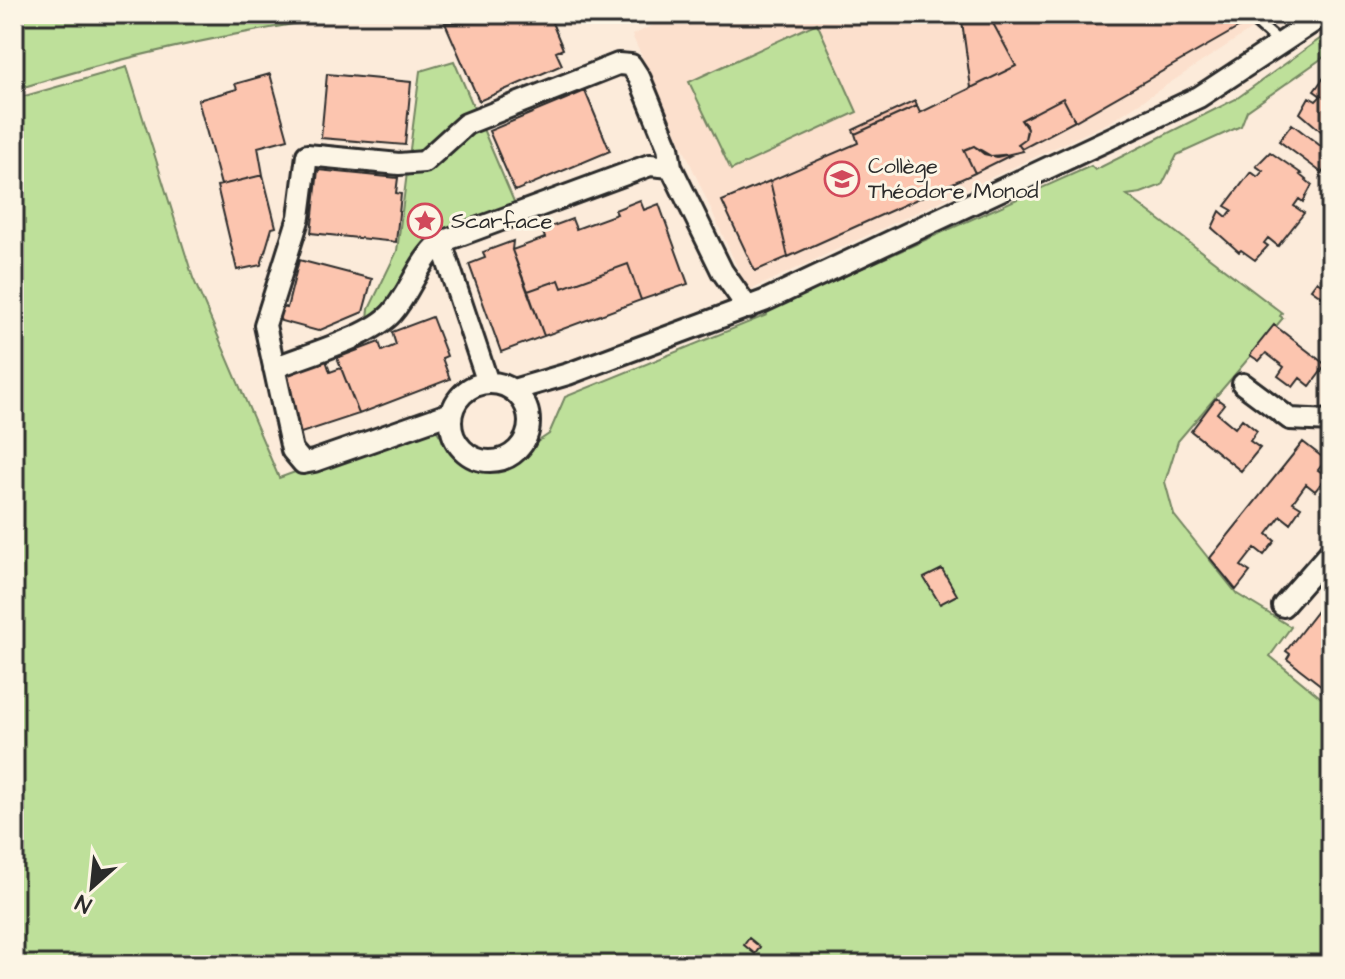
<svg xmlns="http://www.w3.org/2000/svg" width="1345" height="979" viewBox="0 0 1345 979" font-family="'Architects Daughter',sans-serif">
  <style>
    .built { fill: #fce0cd }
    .green { fill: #bee09a; stroke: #748662; stroke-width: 2 }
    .building { fill: #fcc5af; stroke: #2b2b2b; stroke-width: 2 }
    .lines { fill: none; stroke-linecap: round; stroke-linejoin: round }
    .service-casing { stroke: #2b2b2b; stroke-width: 16 }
    .minor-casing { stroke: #2b2b2b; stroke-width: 26 }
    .service { stroke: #fcf5e5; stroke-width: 10 }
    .minor { stroke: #fcf5e5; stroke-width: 20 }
    .labels { text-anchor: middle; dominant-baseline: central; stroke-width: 6; stroke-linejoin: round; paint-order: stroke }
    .poi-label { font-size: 22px; fill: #2b2b2b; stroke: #fcf5e5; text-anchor: start }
  </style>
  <rect width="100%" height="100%" fill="#fcebda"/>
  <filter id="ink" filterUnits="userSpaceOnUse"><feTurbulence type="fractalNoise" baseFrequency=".0125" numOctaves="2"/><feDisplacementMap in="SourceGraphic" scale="16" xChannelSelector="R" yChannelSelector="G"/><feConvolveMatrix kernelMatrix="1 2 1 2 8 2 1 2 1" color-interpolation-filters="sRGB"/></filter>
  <g filter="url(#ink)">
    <path class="built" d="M678,14H1266L1270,17L1112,121L748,291L632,35Z"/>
    <path class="green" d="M14,14H359C242,30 127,55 14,90Z
      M817,23L857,112L731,170L689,82Z
      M1331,31V52L1247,111L1241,126L1177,155L1162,185L1141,193L1127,195L1282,313L1280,316L1283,318L1178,441L1165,482L1174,515L1237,594L1291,627L1270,656L1331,706V965H14V99L127,67L193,278L279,478L431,422L449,449L510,460L549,434L565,397L767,315L766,311L1091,166L1095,170L1236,99Z
      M454,61L515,204L434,234L421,246L386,303L368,318L369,309L397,251L420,71Z"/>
    <path class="building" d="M961,14H988L1016,66L971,88Z
      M988,14H1089L1095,24L1112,14H1218L1238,28L1075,121L1063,98L1021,120L1027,129L1025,139L1018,144L1023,151L997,157L984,154L974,146L964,150L975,173L788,257L770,181L858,143L855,134L917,106L920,113L1016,66Z
      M551,20L563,49L556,52L562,65L479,101L445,23Z
      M1331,68V136L1329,138L1300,113L1309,97L1316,101L1321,96L1314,91Z
      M270,74L288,139L258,147L263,175L221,185L198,100L237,89L235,84Z
      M327,74L411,82L405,145L321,138Z
      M585,91L610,151L515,191L489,131Z
      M1063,98L1075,121L1022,149L1018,144L1025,139L1027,132L1026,125L1021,120Z
      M915,101L917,106L855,134L853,130Z
      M1292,124L1331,154V162L1322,173L1279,141Z
      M974,146L991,156L1013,154L975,173L964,150Z
      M1270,152L1302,174L1300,175L1312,185L1303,202L1299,199L1294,206L1304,213L1278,246L1268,238L1264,243L1268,246L1255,260L1241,250L1239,252L1212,228L1220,211L1227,217L1232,210L1225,206L1251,172L1258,177L1263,171L1256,166Z
      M318,170L398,178L396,193L401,194L396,242L311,233Z
      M263,175L276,227L272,228L261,265L237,270L217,186Z
      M770,181L788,257L755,271L722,201Z
      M640,200L644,210L659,204L688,284L641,300L628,264L562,288L559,280L528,291L512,250L545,238L542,230L572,219L576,229L617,214L615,210Z
      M513,241L512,250L544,336L501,352L469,264L485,258L483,252Z
      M299,260L372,279L363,312L318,331L281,321L279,317L282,307L287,308Z
      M628,264L641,300L544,336L528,291L559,280L562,288Z
      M1317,281L1331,291V303L1311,289Z
      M432,317L447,356L442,358L450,379L359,414L337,358L379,342L382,351L396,345L392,332Z
      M1274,325L1326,365L1310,386L1300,378L1293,387L1278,376L1284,367L1266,353L1259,361L1250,355Z
      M326,360L330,372L341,368L359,414L298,434L285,376Z
      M1216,398L1224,404L1217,413L1235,428L1242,419L1257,431L1250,441L1260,448L1241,471L1191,431Z
      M1303,442L1326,460L1318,470L1327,476L1315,491L1306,484L1293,502L1301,507L1290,523L1281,516L1267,534L1275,541L1264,555L1255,548L1241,566L1250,572L1236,590L1210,558Z
      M942,569L957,595L940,604L924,578Z
      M1331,593V693L1287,659L1290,654L1286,651Z
      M749,938L760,947L755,954L744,945Z"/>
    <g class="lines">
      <g class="service-casing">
        <path id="service" d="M1247,14L1280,43"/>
      </g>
      <g class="minor-casing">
        <path id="minor" d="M441,242L488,383
          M274,368C305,355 371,337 392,313C411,291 418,262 441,242L650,165L671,167
          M451 422a39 39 0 1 1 78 0a39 39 0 1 1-78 0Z
          M1243,384L1290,419L1331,421
          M513,390L568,374L764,301L1199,97L1325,14
          M451,413L314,461L303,463L292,450L265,325L299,217L307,155L399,164L424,162L466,124L618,64L631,65L640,79L668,147L671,167L722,271L748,308
          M1283,606L1331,551"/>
      </g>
      <use href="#service" class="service"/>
      <use href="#minor" class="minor"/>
    </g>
  </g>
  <defs>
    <g id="school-ring" transform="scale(1.8)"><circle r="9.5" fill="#fcf5e5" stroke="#d1495b" stroke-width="1.5"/><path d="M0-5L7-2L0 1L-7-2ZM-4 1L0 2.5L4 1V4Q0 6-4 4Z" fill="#d1495b"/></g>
    <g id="sight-ring" transform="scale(1.8)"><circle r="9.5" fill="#fcf5e5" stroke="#d1495b" stroke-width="1.5"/><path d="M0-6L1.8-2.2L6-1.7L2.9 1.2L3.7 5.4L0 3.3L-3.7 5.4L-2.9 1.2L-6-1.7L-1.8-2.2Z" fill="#d1495b"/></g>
  </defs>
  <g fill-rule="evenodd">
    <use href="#school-ring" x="842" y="179"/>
    <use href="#sight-ring" x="425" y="221"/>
  </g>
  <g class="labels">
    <g class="poi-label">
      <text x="868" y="166">Collège<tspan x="868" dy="25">Théodore Monod</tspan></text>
      <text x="451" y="221">Scarface</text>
    </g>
  </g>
  <rect width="1345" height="979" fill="none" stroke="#fcf5e5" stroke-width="48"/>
  <rect x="24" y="24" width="1297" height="931" fill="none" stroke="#2b2b2b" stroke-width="3" filter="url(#ink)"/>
  <g transform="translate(92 887) rotate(207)" stroke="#fcf5e5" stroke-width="6" paint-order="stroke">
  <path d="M0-6L14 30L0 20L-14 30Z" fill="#2b2b2b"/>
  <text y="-12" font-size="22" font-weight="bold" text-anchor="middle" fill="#2b2b2b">N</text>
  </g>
</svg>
